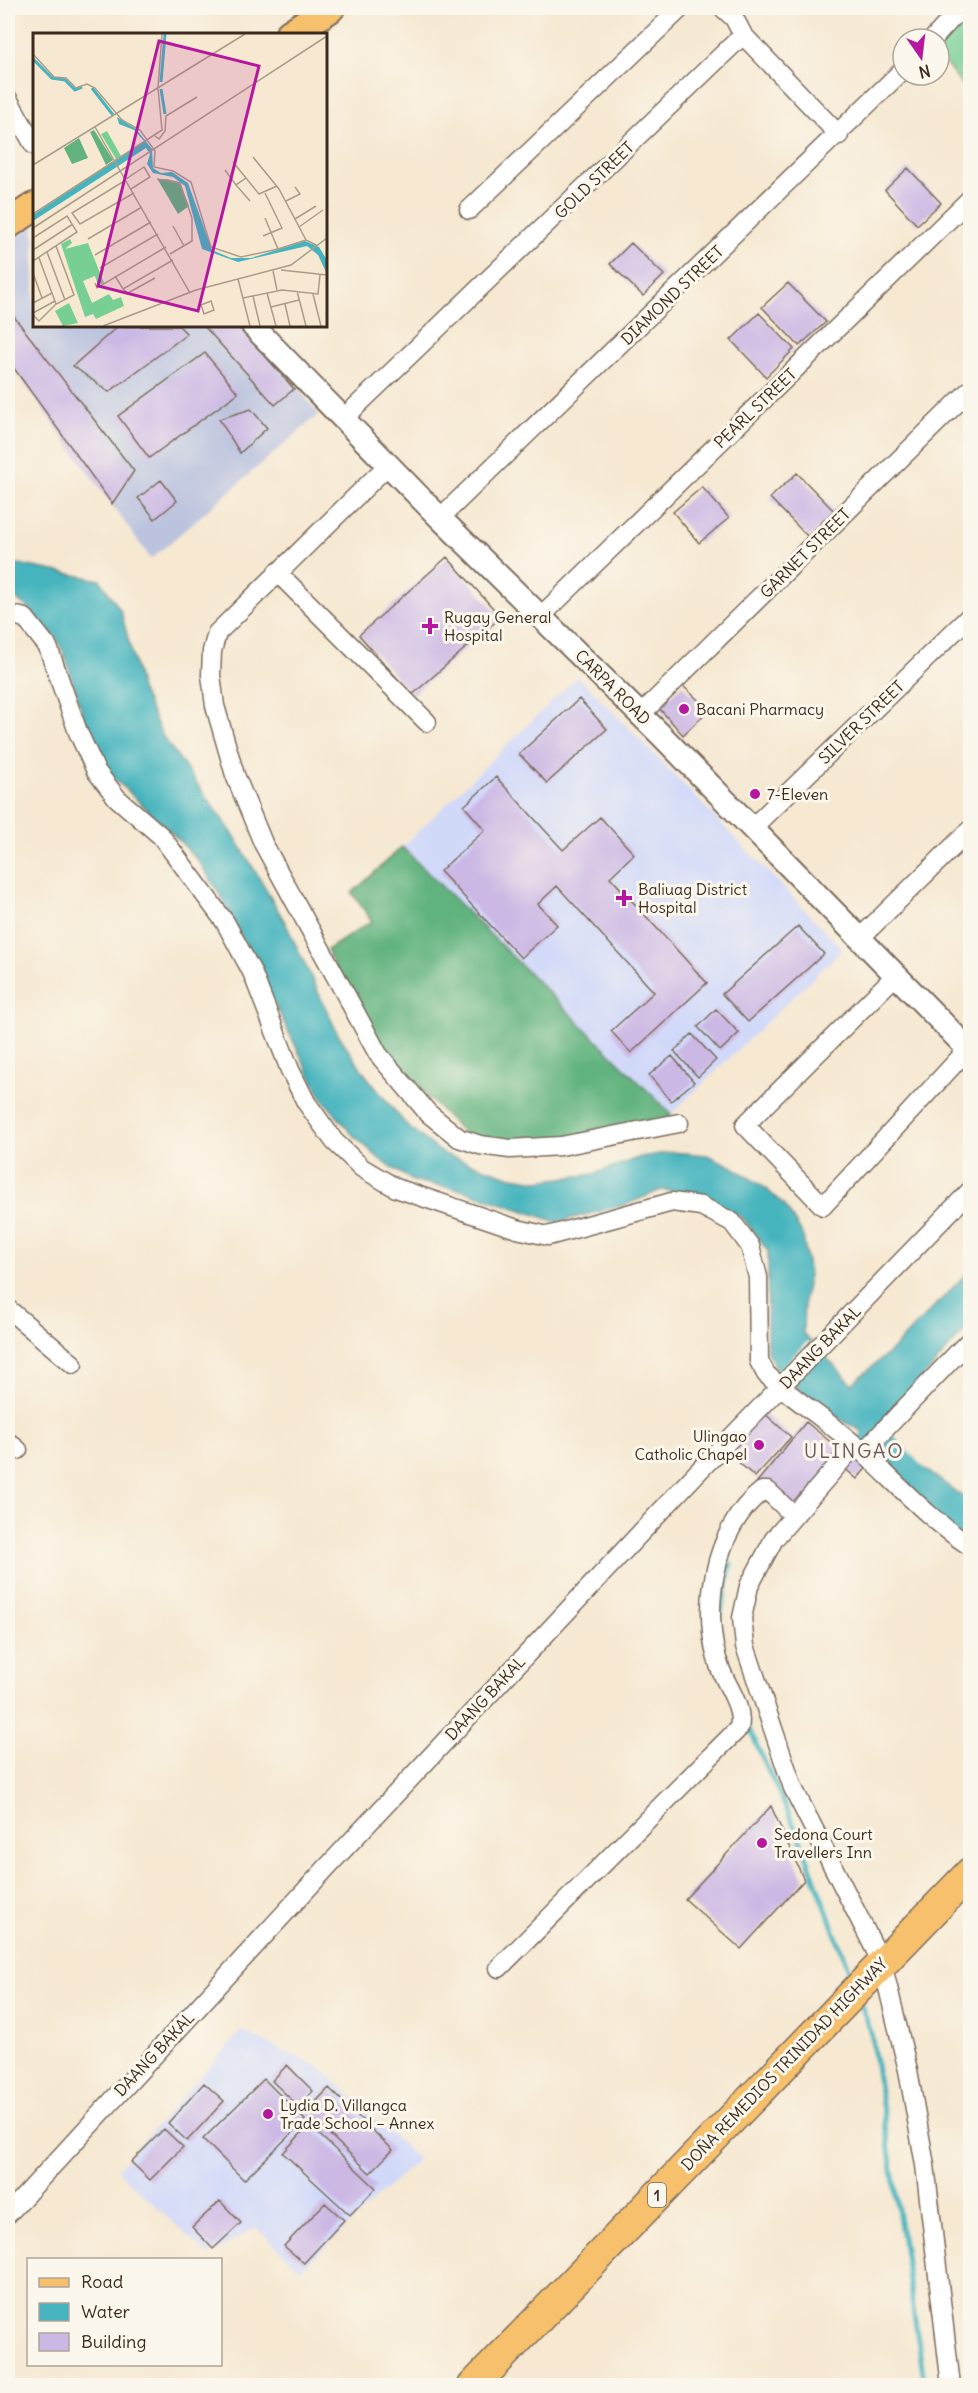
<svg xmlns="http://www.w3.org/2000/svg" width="978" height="2393" viewBox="0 0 978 2393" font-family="Delius,sans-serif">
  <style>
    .built { fill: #d1d9f9 }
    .industrial { fill: #bbc3de }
    .green { fill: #77cf94; stroke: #597c59; stroke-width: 1.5 }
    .forest { fill: #61b27e; stroke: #4e6e4e; stroke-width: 1.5 }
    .water { fill: #45b4be; stroke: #406f6e; stroke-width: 1.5 }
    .pier { fill: #f6e8d1 }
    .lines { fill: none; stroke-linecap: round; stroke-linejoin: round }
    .stream { stroke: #45b4be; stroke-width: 5 }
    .river { stroke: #45b4be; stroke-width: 33 }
    .building { fill: #ccb8e4 }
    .minor-casing { stroke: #7c6c5d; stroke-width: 21 }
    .tertiary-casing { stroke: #7c6c5d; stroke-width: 26 }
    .primary-casing { stroke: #7c6c5d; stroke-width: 32 }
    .trunk-casing { stroke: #7c6c5d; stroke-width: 33 }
    .minor { stroke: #fff; stroke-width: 18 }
    .tertiary { stroke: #fff; stroke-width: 22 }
    .primary { stroke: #f7c06c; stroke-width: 28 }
    .trunk { stroke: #f7c06c; stroke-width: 30 }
    .poi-dot { fill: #b5179e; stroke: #fbf7ec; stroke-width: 2 }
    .labels { text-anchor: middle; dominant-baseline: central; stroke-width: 6; stroke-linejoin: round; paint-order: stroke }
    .shield { fill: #fbf7ec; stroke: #75685c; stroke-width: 1.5 }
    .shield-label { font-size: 15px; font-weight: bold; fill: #3b2a1e }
    .street-label { font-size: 16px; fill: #3b2a1e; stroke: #fbf7ec }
    .poi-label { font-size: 16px; fill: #3b2a1e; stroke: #fbf7ec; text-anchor: start }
    .quarter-label { font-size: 20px; letter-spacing: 1.5px; fill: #6e5c63; stroke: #fbf7ec }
    .inset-river { fill: none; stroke: #45b4be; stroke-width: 3 }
    .inset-road { fill: none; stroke: #ab9c89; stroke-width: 1.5 }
    .view { fill: #b5179e; fill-opacity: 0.15; stroke: #b5179e; stroke-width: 3 }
    .inset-edge { fill: none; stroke: #3b2a1e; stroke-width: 3 }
  </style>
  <rect width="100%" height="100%" fill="#fbf7ec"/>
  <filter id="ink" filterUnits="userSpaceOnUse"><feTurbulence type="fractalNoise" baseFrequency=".0167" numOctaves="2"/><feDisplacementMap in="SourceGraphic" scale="12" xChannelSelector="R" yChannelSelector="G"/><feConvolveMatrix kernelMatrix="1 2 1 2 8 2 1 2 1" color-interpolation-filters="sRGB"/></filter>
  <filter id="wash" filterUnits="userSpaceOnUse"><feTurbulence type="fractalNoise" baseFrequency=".008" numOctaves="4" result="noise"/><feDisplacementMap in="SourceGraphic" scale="24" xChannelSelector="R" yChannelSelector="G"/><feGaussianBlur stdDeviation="1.35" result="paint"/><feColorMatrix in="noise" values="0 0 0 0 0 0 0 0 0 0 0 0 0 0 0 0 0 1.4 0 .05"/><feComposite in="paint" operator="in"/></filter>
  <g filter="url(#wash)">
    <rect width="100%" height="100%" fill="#f6e8d1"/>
    <path class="built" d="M578,676L843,949L671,1114L402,847Z
      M241,2031L322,2069L418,2159L301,2270L256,2227L209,2256L117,2170Z"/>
    <path class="industrial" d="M34,224V326H245L319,414L151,559L8,360V241Z"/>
    <path class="green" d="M970,15V96L939,54V39Z"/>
    <path class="forest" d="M402,847L671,1114L663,1129L598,1143H473L415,1084L356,1014L327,950L372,921L352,893Z"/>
    <path class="water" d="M8,562L100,580L121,611L141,689L162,735L235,837L285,922L338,1034L367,1077L408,1127L444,1154L512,1177L538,1181L594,1174L641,1157L672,1152L707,1155L731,1166L764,1187L785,1206L803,1235L809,1275L804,1300L803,1333L852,1384L893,1349L970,1270V1325L878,1427L889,1443L970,1502V1525L898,1466L870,1435L843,1421L794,1386L775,1366L767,1352L768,1251L743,1218L695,1193L661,1190L625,1205L557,1222L462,1190L413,1181L383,1162L351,1133L321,1097L221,896L200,863L178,839L115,779L91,742L65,656L57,639L26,606L8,594Z"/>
    <path class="pier" d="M808,1341L820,1353L791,1382L779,1370Z"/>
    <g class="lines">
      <path class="stream" d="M720,1618L731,1564
        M746,1722L799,1836L852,1979
        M860,2002L871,2032L925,2386"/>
      <path class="river" d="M876,1440L927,1496L970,1523"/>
    </g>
    <g id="blocks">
      <path class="building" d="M908,168L941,203L917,225L885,190Z
        M631,243L664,275L643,296L610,264Z
        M788,283L826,322L799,346L762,307Z
        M8,309L134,471L112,504L8,360Z
        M759,313L794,349L766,377L731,340Z
        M118,326H179L187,334L109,392L73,366Z
        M204,326H239L294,389L275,405Z
        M205,353L238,393L149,458L118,416Z
        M251,409L267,428L240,453L219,419Z
        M797,473L835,512L809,538L770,498Z
        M161,480L177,501L155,519L138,498Z
        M702,487L729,518L699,543L673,512Z
        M447,557L501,617L412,695L359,635Z
        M682,685L709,710L683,735L659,708Z
        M579,699L607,729L547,783L519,754Z
        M496,777L563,850L600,817L634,854L610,877L707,983L631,1053L611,1031L654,992L557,886L538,904L557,925L521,958L440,871L485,830L464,806Z
        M798,926L824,954L748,1022L722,994Z
        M716,1009L739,1033L720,1051L698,1027Z
        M692,1034L716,1060L698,1077L674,1051Z
        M672,1056L694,1082L671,1101L649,1075Z
        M763,1412L791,1437L755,1477L727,1452Z
        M806,1422L844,1453L795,1513L757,1482Z
        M854,1453L869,1465L857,1479L842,1466Z
        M771,1806L804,1880L741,1949L685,1899Z
        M287,2065L313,2091L298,2106L272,2081Z
        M264,2079L305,2120L244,2180L203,2139Z
        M204,2083L224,2101L187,2141L168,2123Z
        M329,2088L393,2150L370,2173L306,2112Z
        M309,2125L376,2188L350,2215L283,2153Z
        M164,2129L183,2147L150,2180L131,2162Z
        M220,2201L241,2223L213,2249L192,2227Z
        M325,2203L344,2220L304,2263L284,2246Z"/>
    </g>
  </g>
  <g filter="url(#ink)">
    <use href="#blocks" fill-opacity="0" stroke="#7c6c5d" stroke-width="1.5"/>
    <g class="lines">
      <g class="minor-casing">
        <path id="minor" d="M723,8L734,18L743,35
          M933,39L961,8
          M8,99L34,145
          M469,210L681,8
          M343,419L743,35L839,135
          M388,465L217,633L212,651L211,675L215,706L235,775L263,843L378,1054L428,1113L459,1138L480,1145L510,1149L561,1146L679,1123
          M440,518L903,70
          M277,572L427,722
          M8,614L25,618L48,647L78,732L96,771L117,798L161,836L225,922L252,972L290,1070L306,1102L334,1141L362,1168L396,1188L517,1229L548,1236L672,1202L701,1206L732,1222L750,1246L758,1277L759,1361L766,1374C794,1400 827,1420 856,1446C894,1480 927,1518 970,1546
          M540,617L970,199
          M640,715L970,390
          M752,828L970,616
          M860,938L970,830
          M896,975L745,1125L823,1206L968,1049
          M8,1309L73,1364
          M8,1442L18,1450
          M499,1968L739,1728C744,1707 727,1687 720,1668C700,1613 713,1528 762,1491H768L794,1516
          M8,2214L329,1865L694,1476L970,1191
          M951,2386L925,2165L908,2070L882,1963L793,1788L745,1646L742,1618L749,1586L774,1539L855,1445L866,1449L970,1340"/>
      </g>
      <g class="tertiary-casing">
        <path id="tertiary" d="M253,326L440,518L661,735L970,1051"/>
      </g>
      <g class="primary-casing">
        <path id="primary" d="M290,34L330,8
          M8,224L34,207"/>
      </g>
      <g class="trunk-casing">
        <path id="trunk" d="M473,2386L970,1873"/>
      </g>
      <use href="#minor" class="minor"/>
      <use href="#tertiary" class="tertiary"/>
      <use href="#primary" class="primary"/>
      <use href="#trunk" class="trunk"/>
    </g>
  </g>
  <g class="poi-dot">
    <path d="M427 617h6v6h6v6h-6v6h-6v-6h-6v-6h6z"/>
    <circle cx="684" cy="709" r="6"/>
    <circle cx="755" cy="794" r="6"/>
    <path d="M621 889h6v6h6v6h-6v6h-6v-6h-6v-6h6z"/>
    <circle cx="759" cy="1445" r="6"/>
    <circle cx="762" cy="1843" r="6"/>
    <circle cx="268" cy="2114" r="6"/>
  </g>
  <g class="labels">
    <rect class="shield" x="648" y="2183" width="18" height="24" rx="4.5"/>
    <g class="shield-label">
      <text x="657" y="2195">1</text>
    </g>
    <g class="street-label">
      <text transform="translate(594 180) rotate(-44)">GOLD STREET</text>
      <text transform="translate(672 295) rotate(-44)">DIAMOND STREET</text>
      <text transform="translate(755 408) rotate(-44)">PEARL STREET</text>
      <text transform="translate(805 553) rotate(-45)">GARNET STREET</text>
      <text transform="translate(613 687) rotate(45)">CARPA ROAD</text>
      <text transform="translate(861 722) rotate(-44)">SILVER STREET</text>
      <text transform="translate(820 1347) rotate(-46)">DAANG BAKAL</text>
      <text transform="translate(485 1698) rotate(-47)">DAANG BAKAL</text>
      <text transform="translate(154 2054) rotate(-47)">DAANG BAKAL</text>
      <text transform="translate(784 2064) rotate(-46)">DOÑA REMEDIOS TRINIDAD HIGHWAY</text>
    </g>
    <g class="poi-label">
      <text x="444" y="617">Rugay General<tspan x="444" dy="18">Hospital</tspan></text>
      <text x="696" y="709">Bacani Pharmacy</text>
      <text x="767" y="794">7-Eleven</text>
      <text x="638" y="889">Baliuag District<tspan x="638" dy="18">Hospital</tspan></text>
      <text x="747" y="1436" text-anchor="end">Ulingao<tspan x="747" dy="18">Catholic Chapel</tspan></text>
      <text x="774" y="1834">Sedona Court<tspan x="774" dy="18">Travellers Inn</tspan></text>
      <text x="280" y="2105">Lydia D. Villangca<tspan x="280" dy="18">Trade School – Annex</tspan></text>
    </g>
    <g class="quarter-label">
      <text x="854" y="1450">ULINGAO</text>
    </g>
  </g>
  <g transform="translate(33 33)">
    <rect width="294" height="294" fill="#f6e8d1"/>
    <path d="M74,98L88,123L83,126L68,101ZM37,206L39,210L32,216L55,210L71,250L65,252L62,243L50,248L59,270L76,261L80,267L88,264L91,273L63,286L60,281L52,284L28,211ZM36,270L45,290L30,293L22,278Z" fill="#77cf94"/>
    <path d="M61,97L80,127L73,132L57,99ZM46,105L55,125L39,131L31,115ZM133,146L146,149L156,173L145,181L125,147Z" fill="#61b27e"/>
    <path d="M84,84L103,96L119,116L120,135L128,140L139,139L155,150L179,217L198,225H218L272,208L286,214L294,227V241L285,222L274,213L205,229L169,216L152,153L140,144L120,140L114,131L117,121L113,115L0,188V182L111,108L101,97L86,91Z" fill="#45b4be"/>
    <path class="inset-river" d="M0,26L19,45L32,47L42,57L49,54M128,49L132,1M59,55L80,82M128,56L132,81"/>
    <path class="inset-road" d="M0,21L21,44L33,45L43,55L54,51L62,55L89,87L107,97L122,118L121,134L140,138L158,149L178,214L208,224L245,216M62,94L157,260M122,103L126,106L132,98L133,83L164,64M220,124L246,156L273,207L285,213M200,129L213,145M0,132L212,1M192,137L203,152M93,146L111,134L117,144L98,156M124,146L147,150L159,185V208L137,221M93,147L39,180L47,191L101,160M217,168L203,152L213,145L226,161L244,153M253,168L267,161L262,154M0,181L129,97L125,55L129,1M232,185L245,216L273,207M262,186L283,173M140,193L151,213M266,194L290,177M0,195L294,3M230,203L249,195L232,160M0,205L34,183L44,199L0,228M55,206L109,174M0,217L40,191M14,219L32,267M62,222L118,189M6,225L23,271M67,235L125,201M248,237L294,242M240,238L244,257M0,240L9,265M82,243L90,256L140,227M205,246L217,293M62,250L64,255L133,214M90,256L95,260L122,245M264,258L273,293M234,260L243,293M280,261L288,293M220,263L227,293M210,265L249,257L285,261L287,242M178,268L181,277L171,281L168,272ZM0,270L19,260M252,271L257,293M238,274L266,267M0,280L22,268M0,282L6,288L23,271L41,262L23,213M70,293L163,257L258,232L294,205"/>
    <path class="view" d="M126,8L226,33L165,278L65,253Z"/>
    <rect width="294" height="294" class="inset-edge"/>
  </g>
  <rect width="978" height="2393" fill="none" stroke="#fbf7ec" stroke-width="30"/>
  <rect x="27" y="2258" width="195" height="108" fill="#fbf7ec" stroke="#aea59a" stroke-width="1.5"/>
  <rect x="39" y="2278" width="30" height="9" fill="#f7c06c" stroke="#aea59a" stroke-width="1.5"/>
  <text x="81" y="2288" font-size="18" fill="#3b2a1e">Road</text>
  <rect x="39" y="2303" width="30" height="18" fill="#45b4be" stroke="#aea59a" stroke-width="1.5"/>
  <text x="81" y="2318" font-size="18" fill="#3b2a1e">Water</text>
  <rect x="39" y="2333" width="30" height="18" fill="#ccb8e4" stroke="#aea59a" stroke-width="1.5"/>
  <text x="81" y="2348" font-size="18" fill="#3b2a1e">Building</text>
  <g transform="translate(921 57) rotate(166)"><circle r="28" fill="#fbf7ec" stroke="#aea59a" stroke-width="1.5"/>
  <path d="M0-4.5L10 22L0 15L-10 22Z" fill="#b5179e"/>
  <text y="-9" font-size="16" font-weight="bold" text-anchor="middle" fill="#3b2a1e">N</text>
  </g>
</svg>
